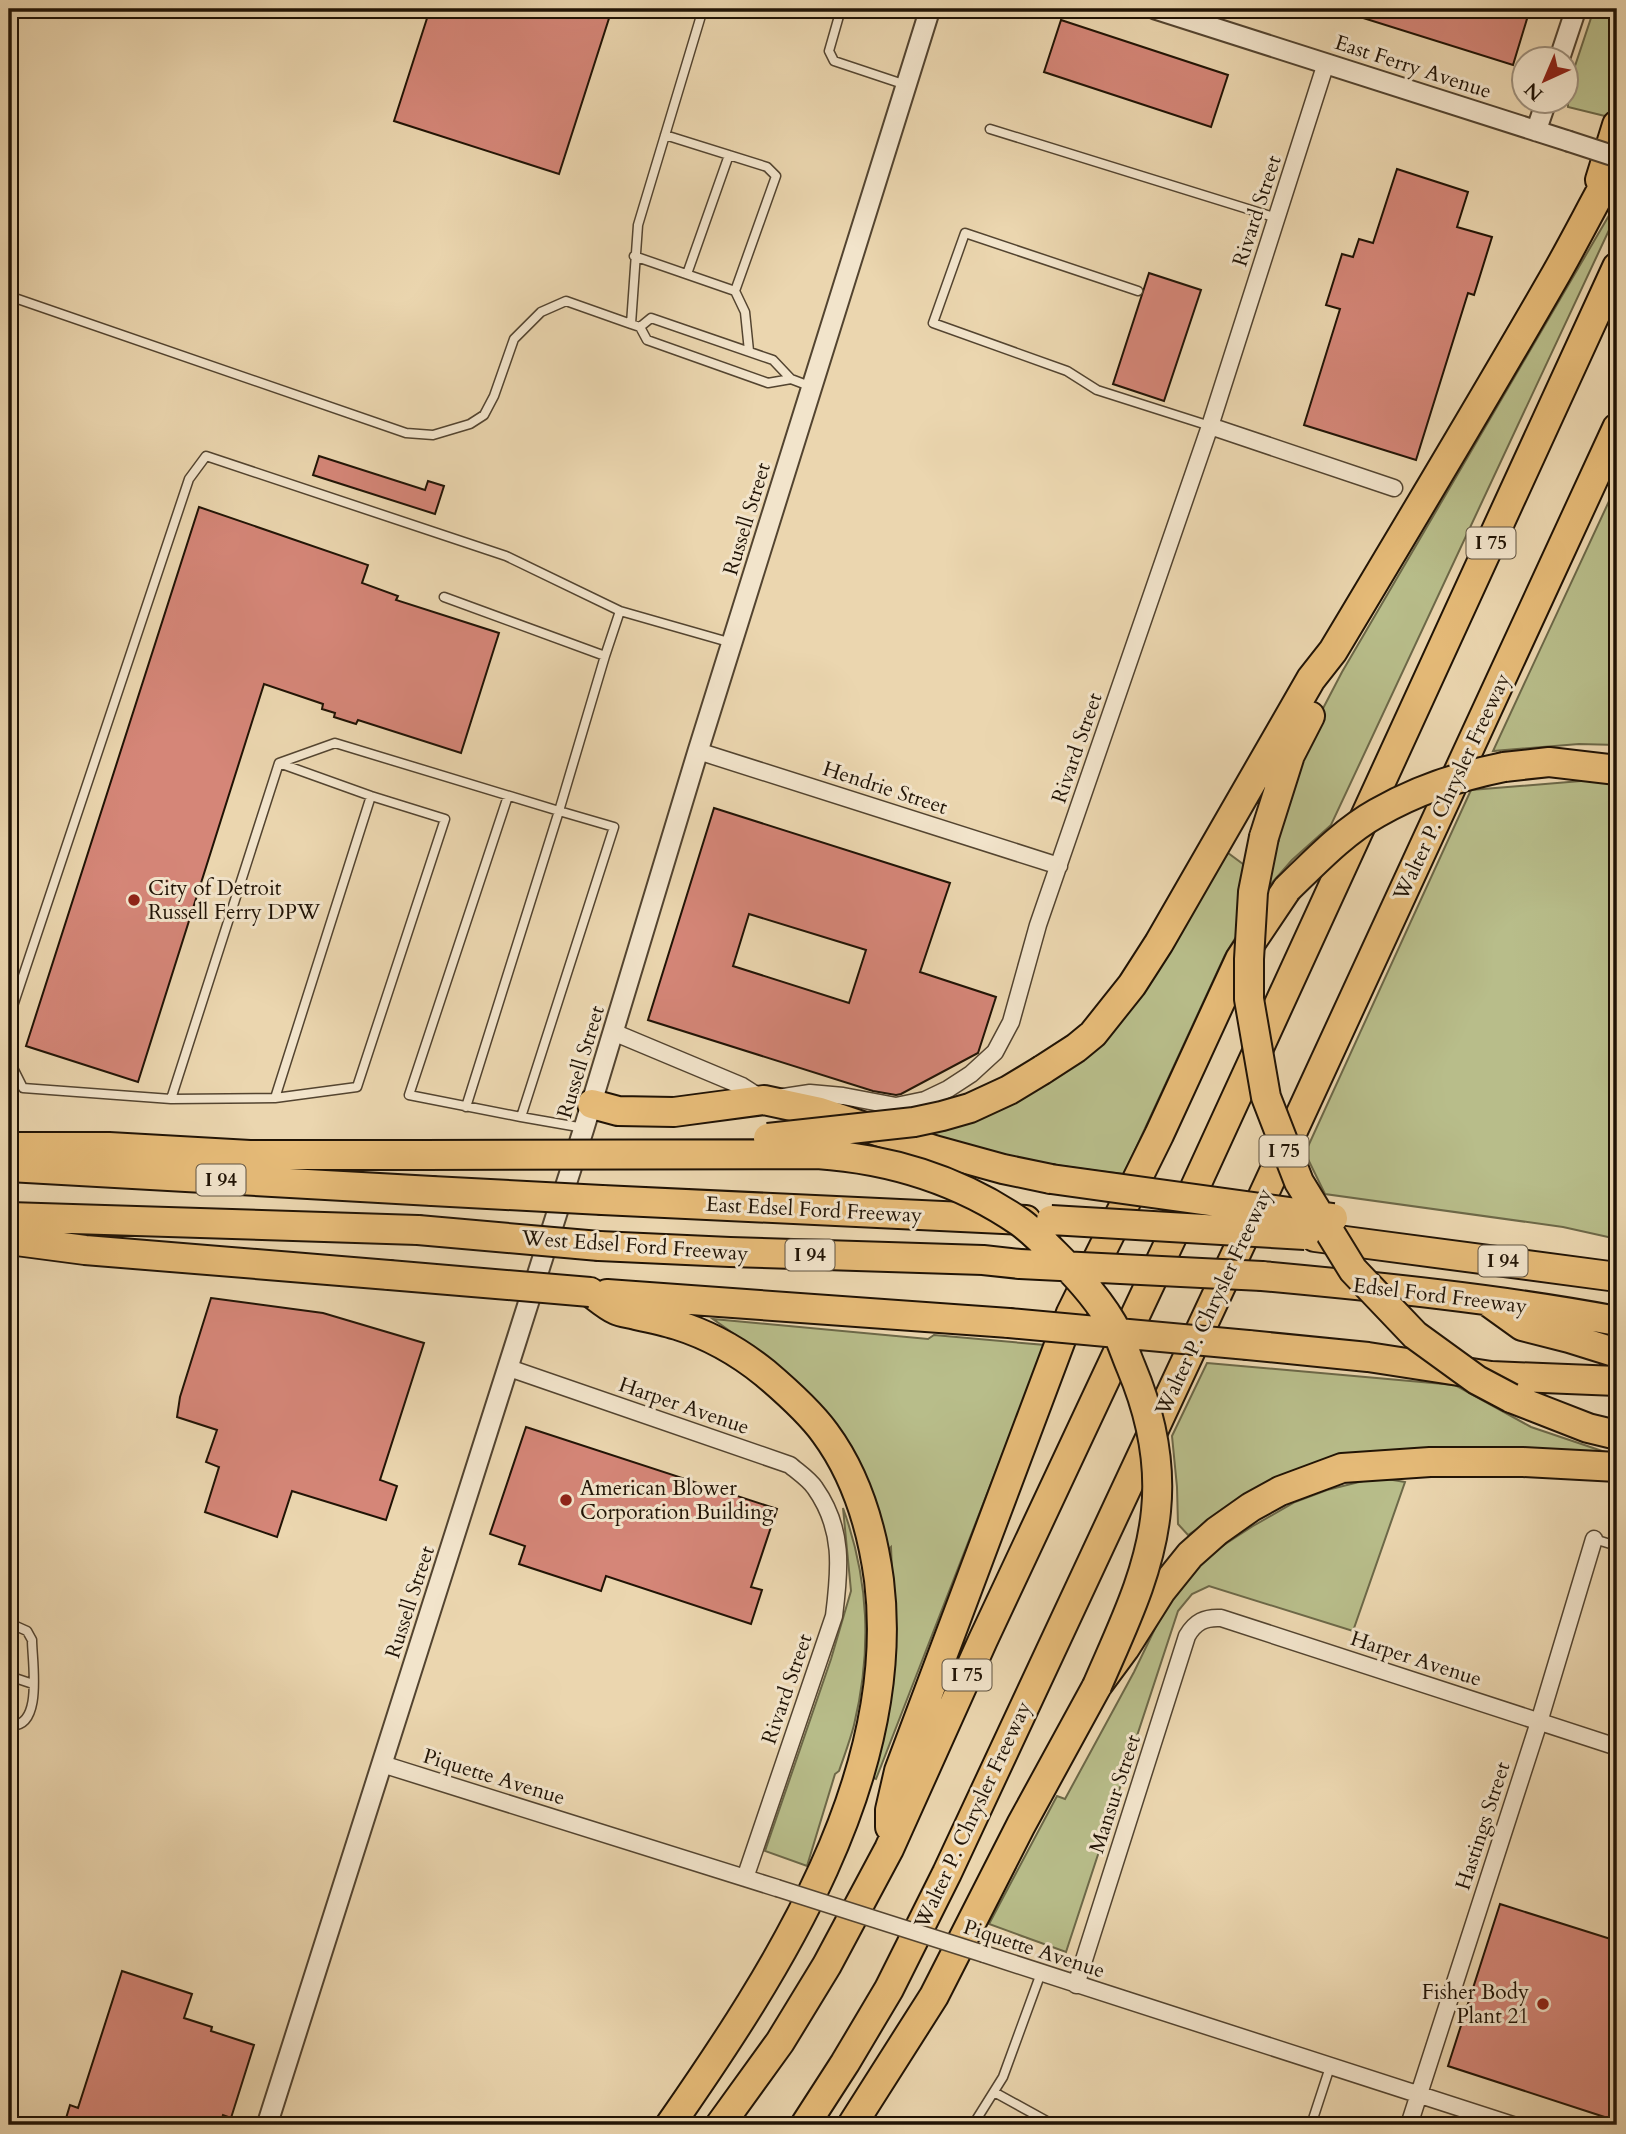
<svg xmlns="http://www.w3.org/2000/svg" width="1626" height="2134" viewBox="0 0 1626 2134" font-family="Cardo,serif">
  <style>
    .green { fill: #b8bd8a; stroke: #6c6848; stroke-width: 2 }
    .building { fill: #d58678; stroke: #201305; stroke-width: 2; fill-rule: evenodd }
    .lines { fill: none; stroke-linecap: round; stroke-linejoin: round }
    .service-casing { stroke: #534430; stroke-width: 11 }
    .minor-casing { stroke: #534430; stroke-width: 19 }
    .tertiary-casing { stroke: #534430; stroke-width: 23 }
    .motorway-casing { stroke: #201305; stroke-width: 32 }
    .service { stroke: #f2e4cb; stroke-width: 8 }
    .minor { stroke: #f2e4cb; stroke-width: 16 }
    .tertiary { stroke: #f2e4cb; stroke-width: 19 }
    .motorway { stroke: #e6bb78; stroke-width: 28 }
    .minor-bridge-casing { stroke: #534430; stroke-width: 19; stroke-linecap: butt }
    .tertiary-bridge-casing { stroke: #534430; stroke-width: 23; stroke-linecap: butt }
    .motorway-bridge-casing { stroke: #201305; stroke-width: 32; stroke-linecap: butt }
    .minor-bridge { stroke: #f2e4cb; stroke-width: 16 }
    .tertiary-bridge { stroke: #f2e4cb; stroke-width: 19 }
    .motorway-bridge { stroke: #e6bb78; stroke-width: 28 }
    .poi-dot { fill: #8f2418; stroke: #f2e4cb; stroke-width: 2.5 }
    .labels { text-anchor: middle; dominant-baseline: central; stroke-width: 6; stroke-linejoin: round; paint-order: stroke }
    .shield { fill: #f2e4cb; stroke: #5f5240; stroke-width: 2 }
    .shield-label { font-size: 19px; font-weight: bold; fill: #201305 }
    .street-label { font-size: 21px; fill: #201305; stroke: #f2e4cb }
    .poi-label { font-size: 21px; fill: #201305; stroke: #f2e4cb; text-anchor: start }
  </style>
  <rect width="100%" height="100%" fill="#ebd6af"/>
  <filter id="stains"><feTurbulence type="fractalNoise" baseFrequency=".00286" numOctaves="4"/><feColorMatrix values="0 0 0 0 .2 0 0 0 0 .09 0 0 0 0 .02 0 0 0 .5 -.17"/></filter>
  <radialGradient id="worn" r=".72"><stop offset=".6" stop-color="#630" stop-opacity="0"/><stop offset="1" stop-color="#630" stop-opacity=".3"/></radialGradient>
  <path class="green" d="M1594,9H1617V82L1609,117L1568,107V87Z
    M1617,197V213L1331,825L1292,860L1262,894L1225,955L1124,1174C1049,1166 975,1153 903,1129L933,1125L1130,1005L1228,853L1247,867L1318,718L1342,672L1611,212Z
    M1617,484V745L1579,744L1493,751Z
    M1605,779L1617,781V1239L1563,1227L1325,1194L1305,1153L1471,790Z
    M713,1319L928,1339L934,1335L1045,1345L876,1779L869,1776L894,1622L891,1547L889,1549L883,1543L765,1356Z
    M1207,1363L1455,1385L1531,1427L1617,1456L1491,1452L1251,1494L1188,1535L1178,1524L1177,1487L1172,1436Z
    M1387,1479L1405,1482L1353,1631L1209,1586L1192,1594L1178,1611L1066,1952L989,1924L1057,1796L1065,1799L1134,1672L1163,1612L1207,1556L1253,1526L1295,1502L1327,1490L1363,1481Z
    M843,1508C869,1580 872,1650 854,1725C850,1741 844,1756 839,1771L835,1774L807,1866L765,1851L831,1659L851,1591Z"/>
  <path class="building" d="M430,9H612L559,174L394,121Z
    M1344,9H1530L1513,65L1344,12Z
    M1061,20L1228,75L1211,127L1044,72Z
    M1397,169L1468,192L1457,227L1492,237L1474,295L1468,293L1416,460L1304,425L1340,309L1326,305L1342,254L1353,257L1359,239L1373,243Z
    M1149,273L1201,290L1164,401L1113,384Z
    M319,456L425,490L428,481L444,486L435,514L313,475Z
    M199,507L368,565L362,583L398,596L396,600L499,633L461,753L358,720L356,724L334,717L335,713L322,709L323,704L264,684L138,1082L26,1046Z
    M714,808L950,883L920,972L996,997L978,1053L901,1094L896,1095L873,1091L648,1020ZM749,914L866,950L849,1003L733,966Z
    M211,1298L323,1313L424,1343L380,1480L397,1486L386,1520L292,1491L277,1537L205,1512L219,1467L206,1462L217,1430L177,1417L180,1397Z
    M526,1427L777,1509L751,1587L762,1590L751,1624L606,1576L601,1591L519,1564L525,1546L490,1534Z
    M1500,1904L1617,1941V2121L1448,2066Z
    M122,1971L192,1994L184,2018L212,2027L211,2031L254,2045L231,2118L223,2115L220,2125H64L70,2105L78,2108Z"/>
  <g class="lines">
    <g class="service-casing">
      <path id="service" d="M703,9L638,225L631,324L640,327L647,340L768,383L791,379
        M841,9L829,51L834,61L906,85
        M990,129L1277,218
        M665,135L767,167L776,176L735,291L745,312L749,351
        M634,256L735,291
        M687,274L729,155
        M1138,291L965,233L933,323L1067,371L1097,390L1210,426
        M9,296L406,433L433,435L470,424L484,415L494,396L514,339L541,312L566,301L631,324
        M640,327L651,318L773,360L791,379L812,387
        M444,597L605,656L620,611L732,643
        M279,763L371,796L445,819L357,1087L275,1098L171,1099L279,763L335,743L559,811L605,656
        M9,1030L13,1006L189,479L206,456L506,556L620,611
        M9,1060L23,1088L171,1099
        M275,1098L371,796
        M466,1107L559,811L614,827L521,1117L409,1095L508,796
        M521,1117L584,1128
        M1594,1539L1617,1546
        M9,1623L27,1631L32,1640C32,1661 44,1730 9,1725
        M9,1676L33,1684
        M994,2092L1054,2125
        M973,2125L1003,2077L1041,1973
        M1311,2125L1330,2067"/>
    </g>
    <g class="minor-casing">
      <path id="minor" d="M1210,426L1394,488
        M698,751L1059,866
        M613,1032L742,1086L764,1100L810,1093L843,1096L896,1106L925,1100L948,1089L971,1074L995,1052L1011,1022L1038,925L1210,426L1326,63
        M509,1368L790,1465C798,1472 809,1479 815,1488C844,1529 840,1569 834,1616L745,1878
        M382,1764L777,1888
        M984,1954L1513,2125
        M1076,1985L1187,1636C1195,1622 1205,1617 1221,1618L1617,1747
        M1409,2125L1539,1722L1594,1539"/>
    </g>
    <g class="tertiary-casing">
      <path id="tertiary" d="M1155,9L1568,141
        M1559,60L1576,9
        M1536,131L1546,102
        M267,2125L584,1128L698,751L930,9"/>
    </g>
    <g class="motorway-casing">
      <path id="motorway" d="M1600,180L1617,125
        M1504,767L1549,762L1617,770
        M1264,837L1290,755L1310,716
        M1042,1070L1076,1048L1093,1034L1132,985L1159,943L1311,679L1333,651C1408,526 1483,401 1556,274C1577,237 1596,199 1617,162
        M592,1104L618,1111L674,1112L764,1100L820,1112L934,1150L1003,1169L1051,1179
        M9,1147H109L250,1155H423
        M9,1167L432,1191
        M602,1200L1026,1220
        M9,1217L418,1230
        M1315,1237L1617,1277
        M9,1240L85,1250L389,1275
        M599,1246L730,1252L983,1260L1020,1264
        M1262,1276C1381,1287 1500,1299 1617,1321
        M590,1292C598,1298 607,1306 616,1310C622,1313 630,1313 636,1315C650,1318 664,1321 677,1325C709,1335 739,1352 765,1373C785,1390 809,1411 825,1433C856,1475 872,1528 879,1580C903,1777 777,1971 670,2125
        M607,1294L1009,1323
        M1490,1303L1522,1326L1569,1338L1617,1353
        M1248,1345L1368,1357L1491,1376L1617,1381
        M1511,1398L1588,1428L1617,1435
        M890,1827V1810L899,1771L1071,1313L1159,1135L1240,959L1287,889
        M720,2125L780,2042L827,1965L889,1849L983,1640L1186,1207L1617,267
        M805,2125L845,2063L889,1989L947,1873L1255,1213L1617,428
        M852,2125L934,1996L1021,1825L1097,1686L1125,1648L1161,1591L1190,1555L1217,1531L1251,1507L1280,1491L1342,1468L1430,1462H1523L1617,1467"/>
    </g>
    <use href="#service" class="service"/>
    <use href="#minor" class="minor"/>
    <use href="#tertiary" class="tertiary"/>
    <use href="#motorway" class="motorway"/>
    <g class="minor-bridge-casing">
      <path id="minor-bridge" d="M777,1888L984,1954"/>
    </g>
    <g class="tertiary-bridge-casing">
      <path id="tertiary-bridge" d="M1568,141L1617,157"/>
    </g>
    <g class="motorway-bridge-casing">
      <path id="motorway-bridge" d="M1264,837L1253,892L1249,959V999L1266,1097L1299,1182L1353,1270L1415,1335L1477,1380L1511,1398
        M1287,889C1315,862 1343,832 1377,813C1417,790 1459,776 1504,767
        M768,1138L914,1122L942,1116L970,1108L1009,1090L1042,1070
        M423,1155L817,1154C890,1159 959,1180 1020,1222C1035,1233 1049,1248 1062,1261C1081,1280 1099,1301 1112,1323C1120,1336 1125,1353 1131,1367C1150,1412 1161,1462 1156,1511C1150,1573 1121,1630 1097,1686
        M1051,1179L1333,1218
        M432,1191L602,1200
        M1051,1220L1305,1235
        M418,1230L599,1246
        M1020,1264L1262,1276
        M389,1275L590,1292
        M1009,1323L1248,1345"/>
    </g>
    <use href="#minor-bridge" class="minor-bridge"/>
    <use href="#tertiary-bridge" class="tertiary-bridge"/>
    <use href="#motorway-bridge" class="motorway-bridge"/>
  </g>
  <g class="poi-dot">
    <circle cx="134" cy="900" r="7"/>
    <circle cx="566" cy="1500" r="7"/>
    <circle cx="1543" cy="2004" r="7"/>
  </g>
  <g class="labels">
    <g class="shield">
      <rect x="1466.5" y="527.5" width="49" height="31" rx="5"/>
      <rect x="1259.5" y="1135.5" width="49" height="31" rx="5"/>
      <rect x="196.5" y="1164.5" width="49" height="31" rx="5"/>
      <rect x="785.5" y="1239.5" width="49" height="31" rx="5"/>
      <rect x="1478.5" y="1245.5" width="49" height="31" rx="5"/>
      <rect x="942.5" y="1659.5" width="49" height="31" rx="5"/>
    </g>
    <g class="shield-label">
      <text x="1491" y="543">I 75</text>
      <text x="1284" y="1151">I 75</text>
      <text x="221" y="1180">I 94</text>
      <text x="810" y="1255">I 94</text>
      <text x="1503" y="1261">I 94</text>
      <text x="967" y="1675">I 75</text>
    </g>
    <g class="street-label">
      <text transform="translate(1413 67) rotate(18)">East Ferry Avenue</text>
      <text transform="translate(1257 211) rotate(-72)">Rivard Street</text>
      <text transform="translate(747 519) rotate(-73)">Russell Street</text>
      <text transform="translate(1077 748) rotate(-71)">Rivard Street</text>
      <text transform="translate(1452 787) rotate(-65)">Walter P. Chrysler Freeway</text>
      <text transform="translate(885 788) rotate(18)">Hendrie Street</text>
      <text transform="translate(581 1062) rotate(-73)">Russell Street</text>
      <text transform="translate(814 1210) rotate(3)">East Edsel Ford Freeway</text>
      <text transform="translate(635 1246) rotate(4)">West Edsel Ford Freeway</text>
      <text transform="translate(1440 1296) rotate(7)">Edsel Ford Freeway</text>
      <text transform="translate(1214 1302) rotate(-65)">Walter P. Chrysler Freeway</text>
      <text transform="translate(684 1406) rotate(19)">Harper Avenue</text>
      <text transform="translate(410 1602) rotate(-72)">Russell Street</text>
      <text transform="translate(1416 1659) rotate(18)">Harper Avenue</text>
      <text transform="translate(787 1689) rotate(-71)">Rivard Street</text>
      <text transform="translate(494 1777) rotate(17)">Piquette Avenue</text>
      <text transform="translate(1115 1794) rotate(-72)">Mansur Street</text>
      <text transform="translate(973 1815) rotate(-65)">Walter P. Chrysler Freeway</text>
      <text transform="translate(1483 1826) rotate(-72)">Hastings Street</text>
      <text transform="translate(1034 1949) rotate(18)">Piquette Avenue</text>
    </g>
    <g class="poi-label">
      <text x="148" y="888">City of Detroit<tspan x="148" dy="24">Russell Ferry DPW</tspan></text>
      <text x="580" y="1488">American Blower<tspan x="580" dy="24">Corporation Building</tspan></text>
      <text x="1529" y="1992" text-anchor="end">Fisher Body<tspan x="1529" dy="24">Plant 21</tspan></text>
    </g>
  </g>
  <rect width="1626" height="2134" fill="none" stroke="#ebd6af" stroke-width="35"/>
  <rect x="10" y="10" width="1605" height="2113" fill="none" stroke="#201305" stroke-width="3.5"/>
  <rect x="18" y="18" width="1591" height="2099" fill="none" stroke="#201305" stroke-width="2"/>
  <g transform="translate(1545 80) rotate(224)"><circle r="33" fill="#f2e4cb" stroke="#9e907c" stroke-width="2"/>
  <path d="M0-5L12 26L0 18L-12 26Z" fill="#8f2418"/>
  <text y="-10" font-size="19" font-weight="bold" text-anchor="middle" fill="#201305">N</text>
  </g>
  <rect width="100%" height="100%" filter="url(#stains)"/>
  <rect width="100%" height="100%" fill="url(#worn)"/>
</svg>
